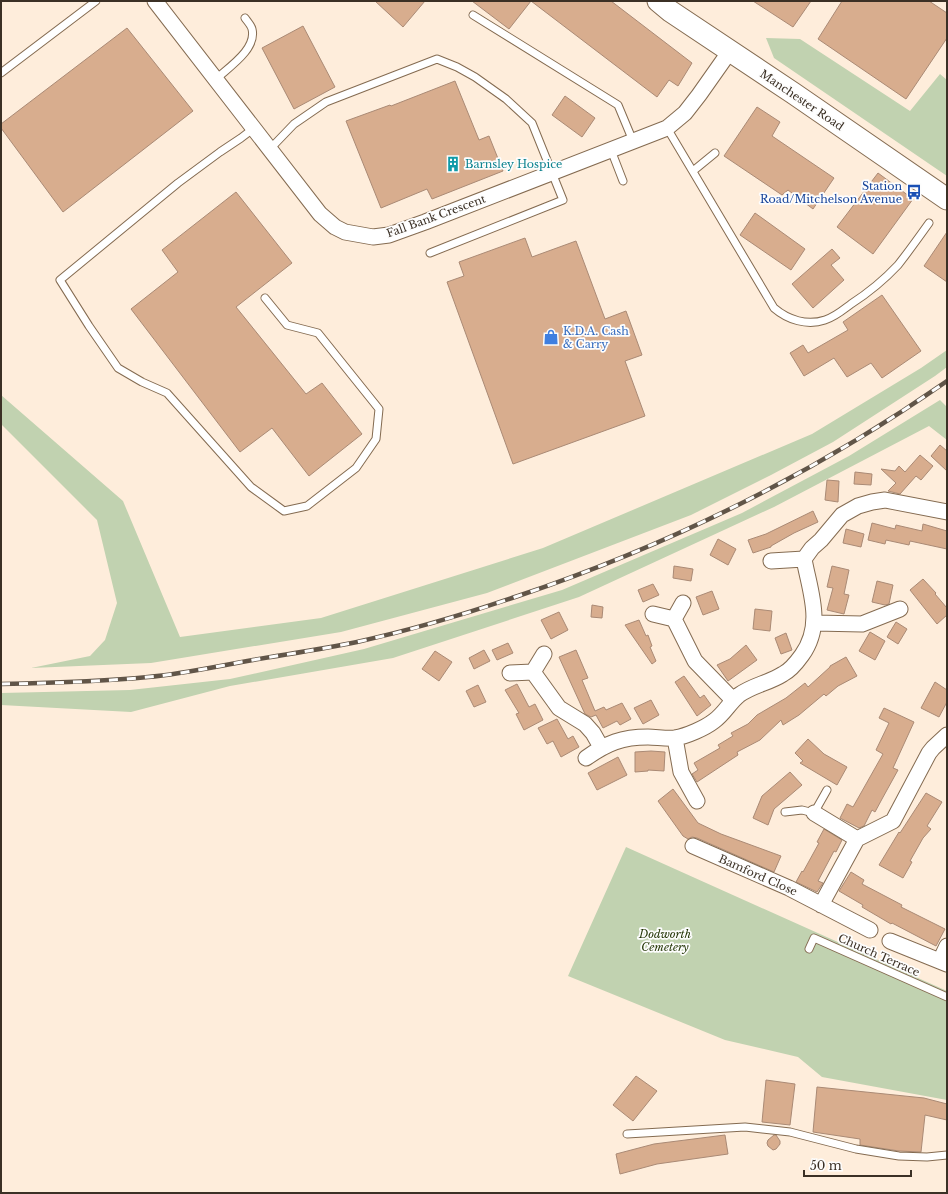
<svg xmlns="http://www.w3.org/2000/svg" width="948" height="1194" viewBox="0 0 948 1194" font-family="'Libre Baskerville',serif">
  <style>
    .green { fill: #c1d2b0 }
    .building { fill: #d8ad8e; stroke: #aa8a75 }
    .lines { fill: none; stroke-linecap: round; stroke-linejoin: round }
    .service-casing { stroke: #846b51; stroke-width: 9 }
    .minor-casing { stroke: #846b51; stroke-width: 17 }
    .secondary-casing { stroke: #846b51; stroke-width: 23 }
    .service { stroke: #fff; stroke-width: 7 }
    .minor { stroke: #fff; stroke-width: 15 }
    .secondary { stroke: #fff; stroke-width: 21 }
    .rail-casing { stroke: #615548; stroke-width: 4.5 }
    .rail { stroke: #fdfdfd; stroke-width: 3; stroke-dasharray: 9; stroke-linecap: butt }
    .labels { text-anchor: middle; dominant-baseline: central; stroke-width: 3.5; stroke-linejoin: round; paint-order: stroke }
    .street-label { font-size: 11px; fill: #3b3025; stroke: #fdfdfd }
    .culture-label { font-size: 11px; fill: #0d838f; stroke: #fdfdfd; text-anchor: start }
    .transit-label { font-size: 11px; fill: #164399; stroke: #fdfdfd; text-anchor: end }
    .shop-label { font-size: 11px; fill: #366cbe; stroke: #fdfdfd; text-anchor: start }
    .park-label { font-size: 11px; font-style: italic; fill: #1f3201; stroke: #fdfdfd }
  </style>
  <rect width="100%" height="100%" fill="#feeddb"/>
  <path class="green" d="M766,38L800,39L910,111L940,74L947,80V176L774,58Z
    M947,350V367L935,376L833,442L771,475L691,515L487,593L341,632L151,663L31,668L90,656L105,640L117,603L97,520L1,424V395L123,501L180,637L321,618L543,548L812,434L921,368Z
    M940,400L947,407V440L929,426L774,507L579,597L393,658L230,686L131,712L1,705V693L130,690L230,679L364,649L562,590L742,513L849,456Z
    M626,847L947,991V1100L822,1077L798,1057L725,1040L568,976Z"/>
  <path class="building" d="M375,1H425L403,27Z
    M472,1H611L692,63L678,86L669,80L657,97L531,1L509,29Z
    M753,1H811L793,27Z
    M842,1H929L947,13V38L906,99L818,39Z
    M303,26L335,87L294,109L262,48Z
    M127,28L193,111L63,212L1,128V124Z
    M455,81L479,140L489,136L503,171L432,199L427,189L381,208L346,121L390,105L391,106Z
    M565,96L595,118L582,137L552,115Z
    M757,107L780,122L772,136L834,178L813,209L788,190L782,195L724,156Z
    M878,173L913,199L873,254L837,227Z
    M236,192L292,263L236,307L306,394L322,383L362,434L309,476L272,428L240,452L131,309L178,272L162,250Z
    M755,213L805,249L791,270L740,235Z
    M947,232V282L924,266Z
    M525,238L532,257L576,241L605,319L626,311L642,355L625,361L645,416L513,464L447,282L464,276L459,262Z
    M832,249L840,258L831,265L844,280L813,308L792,284Z
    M882,295L921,351L882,378L871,363L847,377L834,358L804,376L790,353L803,345L808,353L848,330L843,322Z
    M940,445L947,451V471L931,456Z
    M920,455L933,466L921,480L916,476L900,494L888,491L896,483L881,469L895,471L899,466L905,472Z
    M855,472L872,474L871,485L854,484Z
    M827,480L839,481L838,502L825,500Z
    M813,511L818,522L794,533L771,546V547L753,553L748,540L766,534Z
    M872,523L895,529L896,525L922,531L923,524L947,531V549L910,541L909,545L886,540L885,544L868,540Z
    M846,529L864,534L861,547L843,543Z
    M718,539L736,549L728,565L710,555Z
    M674,566L693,569L691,581L673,578Z
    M832,566L849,570L844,594L849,595L844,614L827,610L833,588L827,587Z
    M923,579L936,593L935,594L947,608V615L937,624L910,590Z
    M877,581L893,585L889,604L885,605L872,602Z
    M653,584L659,595L643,602L638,590Z
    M712,591L719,609L703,615L696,597Z
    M592,605L603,607L602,618L591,617Z
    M755,609L772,611L770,631L753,629Z
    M559,612L568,630L551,639L541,620Z
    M639,620L646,636L648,635L652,646L650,647L656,661L652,664L625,625Z
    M896,622L907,629L898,644L887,637Z
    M870,632L885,641L875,660L859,651Z
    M786,633L792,650L781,654L775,638Z
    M508,643L513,653L497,660L492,650Z
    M746,645L757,660L728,681L717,665L730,659Z
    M484,650L490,661L474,669L469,658Z
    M576,650L588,678L582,680L595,711L604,707L606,710L622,703L631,719L620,725L617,721L603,728L596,715L591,717L585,714L559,657Z
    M435,651L452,662L439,681L422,669Z
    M846,657L857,676L838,686L826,696L824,694L799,715L783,725L781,720L760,740L737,752L738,755L697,782L692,774L698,770L694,763L720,748L718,745L733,736L731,733L748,724L757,715L786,698L805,683L808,687L830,667V666Z
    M684,676L700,698L704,695L711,705L697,716L675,682Z
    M935,682L947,690V702L939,717L921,708Z
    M517,684L529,707L535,704L543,720L524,730L516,714L519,713L505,690Z
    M478,685L486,702L474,707L466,691Z
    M651,700L659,715L643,724L634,708Z
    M884,708L914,722L893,768L898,770L882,799L875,812L872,810L864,826L859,828L840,818L847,804L853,807L883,754L876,750L889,723L879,718Z
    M557,719L568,739L573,736L579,747L561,757L553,741L547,744L538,728Z
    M808,739L824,754L847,767L837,785L800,763L803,761L795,753Z
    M651,751L665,752L664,771L648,770V771L635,772V752Z
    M618,757L627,775L597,790L588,773Z
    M790,772L802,785L774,809L768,825L753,818L762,796Z
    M673,789L698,823L721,834L781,856L774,872L697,838L692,837L688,839L683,836L658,801Z
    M926,793L942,802L927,826L931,829L923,838L910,861L912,862L903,878L879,865L899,832L900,833Z
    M824,829L842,840L836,852L834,851L818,881L823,883L817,892L796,882L802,871L803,872L819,843L817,842Z
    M851,872L864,880L862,884L902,905L901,907L945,929L936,946L892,923L891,924L862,907L863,905L839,891Z
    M636,1076L657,1091L633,1121L613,1105Z
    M766,1080L795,1084L790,1125L762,1122Z
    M817,1087L924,1098L947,1104V1120L925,1115L921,1152L899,1151L860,1145V1139L813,1132Z
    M725,1135L728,1154L657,1164L620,1174L616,1154L654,1144Z
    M774,1135H776L780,1141V1144L776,1149L773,1150L768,1146L767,1143L768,1140Z"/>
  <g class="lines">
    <g class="service-casing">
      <path id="service" d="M473,15L618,105L633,141
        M1,73L96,1
        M216,79C229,67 257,49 252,29C251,25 247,21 245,18
        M254,128L241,138L220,152L178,183L60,280L89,326L118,368L142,382L167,393L251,487L284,511L307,506L356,468L376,439L379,409L318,333L287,325L265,298
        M667,128L774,308C788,320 807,326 825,320C835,317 843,310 851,304C868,293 884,280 898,265C909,251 919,237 929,223
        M270,149L294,124L326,102L437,59L457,67L475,77L506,99L532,123L563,200L430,253
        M611,150L623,181
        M693,171L715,153
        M785,812L802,810L814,813L827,790
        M809,949L814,938L947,997
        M627,1134L745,1127L790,1132L856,1149L899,1156L927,1157L947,1155"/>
    </g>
    <g class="minor-casing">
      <path id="minor" d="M155,1L320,214L335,227L345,232L373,237L389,235L425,222L667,128L685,113L699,95L730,51
        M771,561L804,559L812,548L821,540L842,515L858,506L872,502L885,500L947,512
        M653,614L674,619L683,603
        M674,619L695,661L733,700
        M815,623L862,624L900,609
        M533,672L559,708L585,724L593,733L601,747
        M510,673L533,672L544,654
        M675,738L681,772L697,801
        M586,758C607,743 622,737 648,737C656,737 667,739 675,738C687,736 705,728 714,721C724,714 730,702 739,695C753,685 769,683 783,674C791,670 797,662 802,655C824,624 810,592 804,559
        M814,813L857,839
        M693,846L789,888L870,930
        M821,905L857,839L893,821L929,753L933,748L947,735
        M890,941L947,964
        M940,961L947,946"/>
    </g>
    <g class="secondary-casing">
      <path id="secondary" d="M658,1L670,11L793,93L947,199"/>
    </g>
    <use href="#service" class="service"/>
    <use href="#minor" class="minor"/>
    <use href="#secondary" class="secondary"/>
    <g class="rail-casing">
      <path id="rail" d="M1,684C50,683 99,682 148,677C183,674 218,666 253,660C288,654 323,649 357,642C412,630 466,614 518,596C670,545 815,473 947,381"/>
    </g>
    <use href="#rail" class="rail"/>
  </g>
  <defs>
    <g id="building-bare" transform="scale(1.2)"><path d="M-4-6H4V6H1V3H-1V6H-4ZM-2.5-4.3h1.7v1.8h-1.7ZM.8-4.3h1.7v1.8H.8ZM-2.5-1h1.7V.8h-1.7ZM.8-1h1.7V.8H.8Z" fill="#0f9aa8" stroke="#fdfdfd" stroke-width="2.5" paint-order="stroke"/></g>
    <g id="bus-bare" transform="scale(1.2)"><path d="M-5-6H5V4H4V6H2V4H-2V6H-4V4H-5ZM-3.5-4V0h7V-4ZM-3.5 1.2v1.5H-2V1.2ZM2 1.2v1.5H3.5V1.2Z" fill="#1a4fb4" stroke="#fdfdfd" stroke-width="2.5" paint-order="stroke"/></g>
    <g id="shop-bare" transform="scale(1.2)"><path d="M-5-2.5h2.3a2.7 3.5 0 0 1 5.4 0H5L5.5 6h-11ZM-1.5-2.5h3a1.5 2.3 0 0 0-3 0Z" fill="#3f7fe0" stroke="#fdfdfd" stroke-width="2.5" paint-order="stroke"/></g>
  </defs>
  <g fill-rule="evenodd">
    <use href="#building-bare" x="453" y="164"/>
    <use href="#bus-bare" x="914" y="192"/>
    <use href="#shop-bare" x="551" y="337"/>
  </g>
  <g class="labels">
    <g class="street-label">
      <text transform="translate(802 100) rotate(34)">Manchester Road</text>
      <text transform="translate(436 216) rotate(-20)">Fall Bank Crescent</text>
      <text transform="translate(758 875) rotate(24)">Bamford Close</text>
      <text transform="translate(879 955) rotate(24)">Church Terrace</text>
    </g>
    <g class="culture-label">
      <text x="465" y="164">Barnsley Hospice</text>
    </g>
    <g class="transit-label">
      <text x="902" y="186">Station<tspan x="902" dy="13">Road/Mitchelson Avenue</tspan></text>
    </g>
    <g class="shop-label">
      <text x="563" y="331">K.D.A. Cash<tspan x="563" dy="13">&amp; Carry</tspan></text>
    </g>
    <g class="park-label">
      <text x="665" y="934">Dodworth<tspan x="665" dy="13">Cemetery</tspan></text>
    </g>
  </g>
  <rect width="948" height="1194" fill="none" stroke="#3b3025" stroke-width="4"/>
  <path d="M804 1170v6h107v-6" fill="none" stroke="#3b3025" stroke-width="2"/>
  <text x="810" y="1170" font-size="12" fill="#3b3025" stroke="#fdfdfd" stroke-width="3" paint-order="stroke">50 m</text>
</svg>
